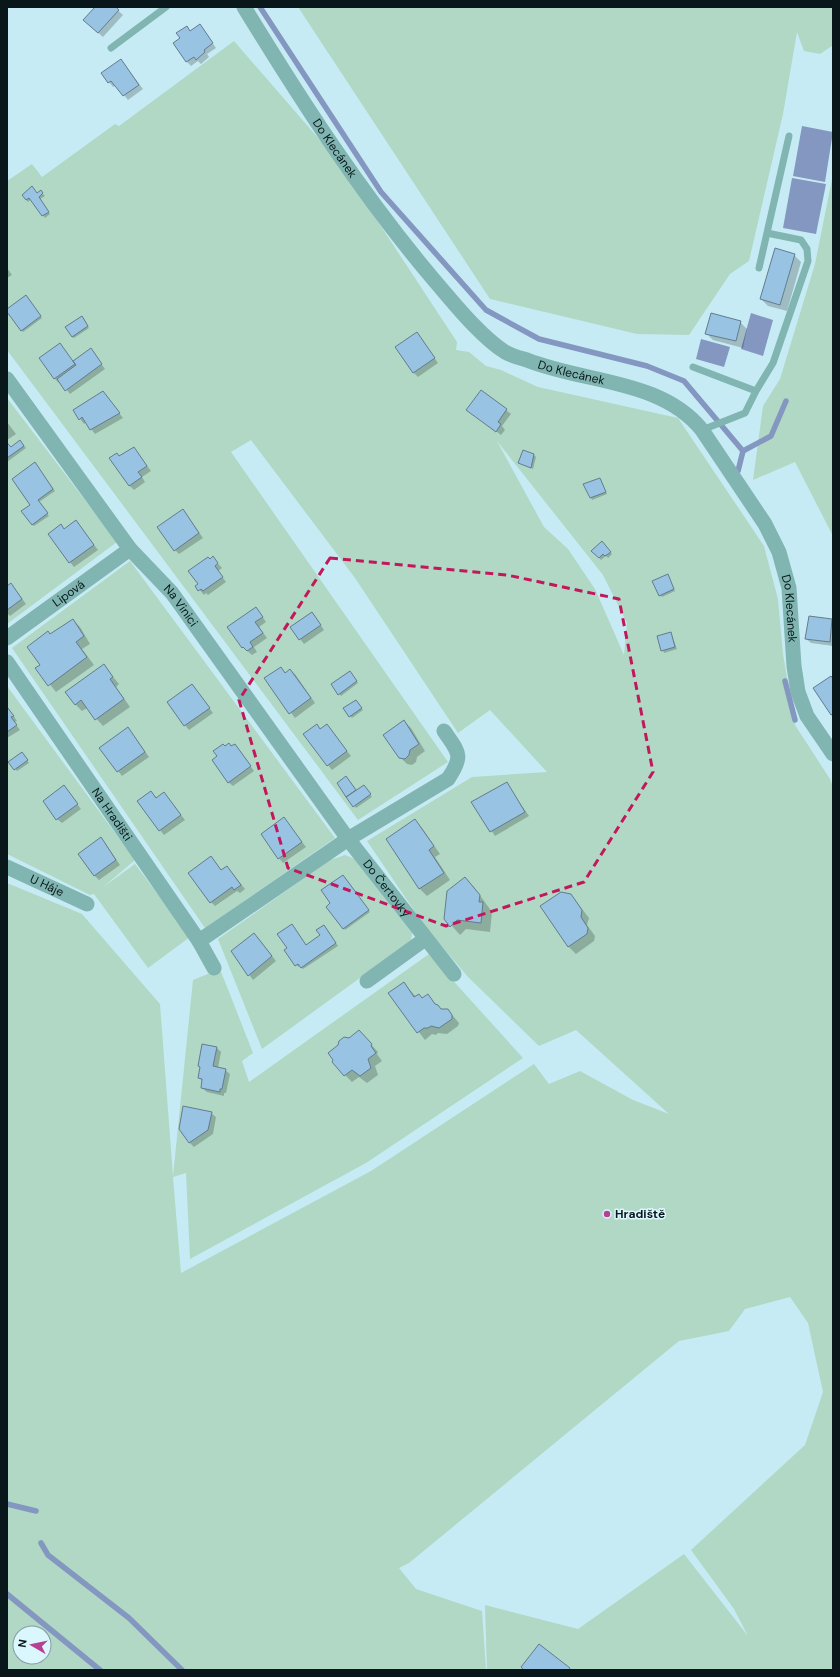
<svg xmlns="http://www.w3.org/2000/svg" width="840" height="1677" viewBox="0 0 840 1677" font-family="'DM Sans',sans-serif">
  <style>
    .green { fill: #b0d8c5; fill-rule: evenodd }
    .water { fill: #8497c0 }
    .shadow { fill: #0003 }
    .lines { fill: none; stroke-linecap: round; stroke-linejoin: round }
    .stream { stroke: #8497c0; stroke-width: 5.5 }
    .building { fill: #98c3e3; stroke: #637c8e }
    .service { stroke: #80b5b1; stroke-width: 7 }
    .minor { stroke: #80b5b1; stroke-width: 15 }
    .marked { fill: none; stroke: #c2185b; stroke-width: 3; stroke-dasharray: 8 5; stroke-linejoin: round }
    .poi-dot { fill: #b84094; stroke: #daf7fe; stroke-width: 1.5 }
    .labels { text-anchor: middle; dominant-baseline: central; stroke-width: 3; stroke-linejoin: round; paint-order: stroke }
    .street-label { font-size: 12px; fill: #09171a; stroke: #daf7fe }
    .poi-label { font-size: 12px; font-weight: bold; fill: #09171a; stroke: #daf7fe; text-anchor: start }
  </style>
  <rect width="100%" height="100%" fill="#c7ebf4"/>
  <path class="green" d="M298,7H833V43L832,46L820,54L804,51L797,32L783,114L749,261L730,274L689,335L637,334L490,299Z
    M234,41L338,161L457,342L456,350L469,352L486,366L501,370L538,387L678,418L764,546L778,599L783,654L795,725L830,779L833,787V1670H487L485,1605L578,1629L684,1554L748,1636L734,1609L691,1550L805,1445L823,1392L808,1323L790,1297L745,1309L729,1331L679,1341L409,1563L399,1568L416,1589L482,1611L486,1670H7V883L82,914L160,1004L173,1176L193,980L220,969L253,1053L242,1061L249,1082L429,954L523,1058L366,1163L190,1259L186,1173L173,1177L181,1273L371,1171L534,1064L549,1084L580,1071L633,1100L669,1114L576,1030L539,1046L469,978L426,928L367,841L472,777L547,772L490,710L458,733L355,578L251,440L231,452L448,762L358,820L7,350V181L32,164L42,177L115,124L119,126ZM497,441L603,575L627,623L624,655L595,589L568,549L544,527ZM600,478L605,492L589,498L584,484ZM20,1633H44V1657H20Z
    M833,174V536L795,462L753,480L763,406L780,379L815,264Z
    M7,398L117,542L7,624Z
    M130,561L335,838L205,928L12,648Z
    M7,686L135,860L102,888L135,864L190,937L148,968L94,894L90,895L7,854Z
    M345,855L355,859L412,933L411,941L262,1049L218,939L330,860Z"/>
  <path class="water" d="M802,126L833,132L825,182L793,176Z
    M792,178L826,184L816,234L783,228Z
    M751,313L773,320L763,356L741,349Z
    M701,339L730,347L724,367L696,359Z"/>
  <path class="shadow" d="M96,7H114L123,15L103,37L89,25Z
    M187,27L191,32L204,30L216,48L207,54L209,57L201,64L198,61L191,66L187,62L182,38Z
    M121,60L143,89L128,100L116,85L113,87L109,82Z
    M41,192L45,196L40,199L50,214L45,218L31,199L28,202L23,196L37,194Z
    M794,255L801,262L787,311L768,306L761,299Z
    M7,268L12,275L7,278Z
    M28,298L42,318L23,332L7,310Z
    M84,319L89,328L74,338L72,337Z
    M740,322L747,329L743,348L713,340L706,333Z
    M417,333L438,363L418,377L413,372Z
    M60,345L73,362L91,350L105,369L70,394L61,382L59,383L55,379L41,358Z
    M103,392L123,418L95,434L86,422L84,424L80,419Z
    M468,410H506L511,414L502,426L505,430L501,435Z
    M7,422L16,434L7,440Z
    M8,443L11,448L22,443L26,448L7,462Z
    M134,448L151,471L142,477L145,482L134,490L129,485Z
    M534,455L536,457L533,469L519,462Z
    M36,465L55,491L39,502L49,516L34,526L32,524L31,505Z
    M600,479L607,494L592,500L585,485Z
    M187,515L203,538L179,554L175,550Z
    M76,521L98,550L74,567L70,562L61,526L65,530Z
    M602,543L612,554L608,558L606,556L601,560L593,551Z
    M213,558L222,568L218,571L226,582L208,595L206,593L204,595L196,586L199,585L210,560Z
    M668,576L675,591L662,597L660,595Z
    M7,587L15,589L26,604L10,616L7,613Z
    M260,613L266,622L259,627L267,638L254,647L257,652L252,655L243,647L229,627Z
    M316,618L324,630L304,644L291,627Z
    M73,620L80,627L90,644L82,649L94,665L56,692L37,668L41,665L50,635Z
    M832,620L833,646L811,643L806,639Z
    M671,633L677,649L664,653L658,637Z
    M104,666L119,684L116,687L130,707L103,726L87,708L82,711L75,704Z
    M281,668L286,673L290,670L295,674L315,703L295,718L266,679Z
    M352,674L358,683L341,696L339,694Z
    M192,685L213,713L189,730L185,725Z
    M358,703L363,710L352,718L350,716Z
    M7,706L17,721L14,722L20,730L7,738Z
    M404,721L411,728L425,751L417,757L416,762L412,765L407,764L400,757Z
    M317,725L321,730L327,725L351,756L332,770L328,765Z
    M132,733L149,757L122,776L101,748Z
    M225,747L239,750L254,771L233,786L228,782Z
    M24,755L29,763L17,771L15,769Z
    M348,780L356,791L364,786L372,797L356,808L338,783Z
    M506,783L529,816L495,836L473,803Z
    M64,787L81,809L62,823L57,819Z
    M151,792L157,798L164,793L185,820L164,835L160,830Z
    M284,819L306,847L283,863L279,858Z
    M415,821L422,828L440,854L435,857L450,880L427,896L420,889L387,839Z
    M105,843L120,865L99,880L94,875Z
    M211,857L222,871L227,867L245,889L240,893L237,891L215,906L211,902Z
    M345,878L370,912L345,930L332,903Z
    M465,878L474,887L492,912L490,932L466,929L460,935L445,918Z
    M571,895L589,918L587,925L595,936L594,941L576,954L569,947L542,906Z
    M294,927L306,946L322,936L326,928L338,946L303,969L300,966L298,967L288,948Z
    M259,939L276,961L253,980L233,952Z
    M404,983L416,997L423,999L427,996L442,1010H448L459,1023L458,1026L447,1034L438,1033L436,1035L432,1034L425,1040L389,993Z
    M366,1039L378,1052L377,1054L382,1061L375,1066L378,1075L367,1083L359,1077L352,1082L345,1075Z
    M217,1048L221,1052L218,1068L225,1070L230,1074L226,1093H224V1096L207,1092L202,1088L203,1081L199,1078L201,1068Z
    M211,1113L216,1117L213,1134L194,1147L189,1142Z"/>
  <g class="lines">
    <path class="stream" d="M260,7L381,192L486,310L539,339L647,366L684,381L743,451
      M738,471L743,451L771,436L786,401
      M785,681L795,720
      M7,1504L36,1511
      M41,1543L48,1555L129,1618L182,1670
      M7,1594L100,1670"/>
  </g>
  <path class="building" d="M95,7H116L119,10L98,33L83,20Z
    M200,24L213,43L204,50L205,52L196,60L194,57L186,62L173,43L180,38L176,33L187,26L190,31Z
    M121,59L139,85L123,96L111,81L108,83L101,73Z
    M32,186L37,193L41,190L43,193L39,197L49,212L42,216L29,198L26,200L22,195Z
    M775,248L795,254L780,305L760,299Z
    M26,295L41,316L21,331L7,312V309Z
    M711,313L741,321L736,341L705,334Z
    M82,316L88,326L72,337L65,327Z
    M417,332L435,358L413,373L395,347Z
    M60,343L75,364L54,379L39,358Z
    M91,348L102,364L65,391L57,379L76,365L73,361Z
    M481,390L507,409L498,422L501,424L496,432L466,410Z
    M103,391L120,413L90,430L82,417L79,420L73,410Z
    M20,440L24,446L7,458V443L11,447Z
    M134,447L147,466L138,472L142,477L129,486L109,458L117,453L119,456Z
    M523,450L534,454L531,468L518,463Z
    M35,462L53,489L38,500L48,513L32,525L21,511L30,505L12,479Z
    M600,478L606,492L590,498L583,484Z
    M183,509L199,533L174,551L157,527Z
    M76,520L94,545L69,563L48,534L61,524L64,529Z
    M602,541L611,552L605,556L603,554L599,558L591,551Z
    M213,556L218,563L215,566L223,577L203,591L201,589L198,591L195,586L198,584L188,571L208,557L210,559Z
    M668,574L674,589L659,596L652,581Z
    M11,583L22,599L7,610V586Z
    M256,607L263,617L255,622L263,633L250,642L253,647L247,651L243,647L242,648L227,627Z
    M312,612L321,625L299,640L290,627Z
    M809,616L832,619L830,642L805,639Z
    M73,619L84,636L76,642L87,657L48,686L35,668L40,665L27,647L48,631L50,634Z
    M671,632L675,647L661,651L657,636Z
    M104,664L113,677L110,679L124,699L95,720L81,700L75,705L65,692Z
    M281,667L285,673L290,669L311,698L289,714L264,678Z
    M350,671L357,681L338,695L331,684Z
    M831,676L833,679V714L831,715L813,688Z
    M192,684L210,708L184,726L167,702Z
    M356,700L362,708L349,717L343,708Z
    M7,707L14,716L11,717L17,725L7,732Z
    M404,720L419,744L410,750L409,755L405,759L399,758L383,735Z
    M317,724L320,729L327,724L347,751L327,766L303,734Z
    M128,727L145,752L117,772L99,748Z
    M229,743L231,746L235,744L251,766L228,783L212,760L217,756L213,751L223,744L225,746Z
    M22,752L28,760L14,770L8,762Z
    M346,776L356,790L346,797L337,783Z
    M507,782L525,812L490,832L471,802Z
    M64,785L78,804L56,820L43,801Z
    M364,785L371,794L353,807L346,797Z
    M151,791L156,798L164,792L181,815L159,831L137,801Z
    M284,817L302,842L278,859L261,834Z
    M415,819L434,846L429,850L444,873L419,889L386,839Z
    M101,837L116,860L94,876L78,854Z
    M211,856L221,870L227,866L241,885L234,890L232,887L210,903L188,873Z
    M343,875L369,910L343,929L326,907L330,903L321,890Z
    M465,877L480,895L479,902H483L481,923L457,920L450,927L444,919L447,891Z
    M561,892L571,894L582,910L581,917L588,928L587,934L568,947L540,906Z
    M292,924L306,945L320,935L316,930L324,925L336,943L301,968L298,964L295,966L284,950L287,948L277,934Z
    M254,933L272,956L248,976L231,951Z
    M404,982L414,997L419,994L422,998L428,994L435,1004L438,1005L441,1009H448L452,1015V1019L439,1028L431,1026L428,1028H424L417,1033L388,993Z
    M359,1030L372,1044L371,1046L376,1053L368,1059L371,1068L360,1076L352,1070L344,1076L332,1062L333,1060L328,1053L338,1045L339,1041L344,1037L349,1038Z
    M202,1044L217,1047L213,1066L226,1069L222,1089H220V1092L201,1088L202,1079L198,1078L200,1067L198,1066Z
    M183,1106L212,1112L208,1130L189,1143L179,1129Z
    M539,1644L570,1668L569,1670H524L521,1667Z"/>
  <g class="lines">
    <path class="service" d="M111,48L166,7
      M759,268L789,136
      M693,367L756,391
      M702,430L745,413L756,391L773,363L808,261L807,249L801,240L767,233"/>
    <g class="minor">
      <path id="s1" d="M244,7C302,102 362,195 434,280C454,303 480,336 505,352C512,356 520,358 527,360C584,383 661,379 702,430L765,524L779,552L789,588L794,666L798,692L807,716L833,754"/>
      <path id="s2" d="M7,379L130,549L172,593L348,839L454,974"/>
      <path id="s3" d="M7,638L130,549"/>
      <path id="s4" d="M7,662L199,941L214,968"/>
      <path id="s5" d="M7,867L87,904"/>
      <path d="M199,941L348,839L448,779C464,755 459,753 444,731"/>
      <path d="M367,981L425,939"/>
    </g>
  </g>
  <path class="marked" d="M330,558L507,575L619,599L653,772L584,882L446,926L288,868L239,700Z"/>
  <circle class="poi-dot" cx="607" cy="1214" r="4"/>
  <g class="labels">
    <g class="street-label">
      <text stroke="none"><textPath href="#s1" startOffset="168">Do Klecánek</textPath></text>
      <text stroke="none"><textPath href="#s1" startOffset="504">Do Klecánek</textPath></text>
      <text stroke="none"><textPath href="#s3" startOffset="76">Lipová</textPath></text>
      <text stroke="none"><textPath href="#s2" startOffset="286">Na Vinici</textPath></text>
      <text stroke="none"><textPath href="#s1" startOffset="852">Do Klecánek</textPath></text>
      <text stroke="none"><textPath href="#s4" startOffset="185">Na Hradišti</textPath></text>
      <text stroke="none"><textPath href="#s5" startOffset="44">U Háje</textPath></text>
      <text stroke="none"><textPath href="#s2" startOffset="636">Do Čertovky</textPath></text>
    </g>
    <g class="poi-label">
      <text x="615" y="1214">Hradiště</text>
    </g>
  </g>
  <rect width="840" height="1677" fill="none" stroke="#09171a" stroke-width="16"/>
  <g transform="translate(32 1645) rotate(279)"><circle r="19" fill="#daf7fe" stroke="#869da3"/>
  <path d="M0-3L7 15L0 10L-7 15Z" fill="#b84094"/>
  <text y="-6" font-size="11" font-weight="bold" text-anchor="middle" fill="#09171a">N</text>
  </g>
</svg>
